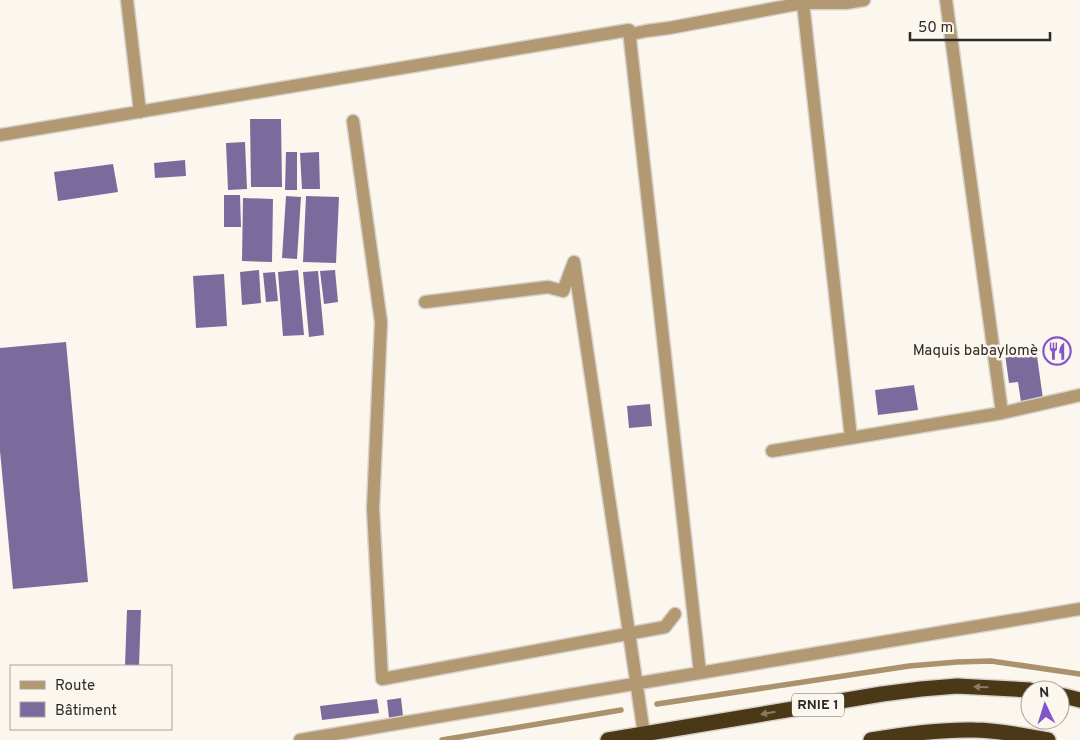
<svg xmlns="http://www.w3.org/2000/svg" width="1080" height="740" viewBox="0 0 1080 740" font-family="Overpass,sans-serif">
  <style>
    .lines { fill: none; stroke-linecap: round; stroke-linejoin: round }
    .stream { stroke: #aa926d; stroke-width: 5.5 }
    .building { fill: #7b6b9d }
    .minor-casing { stroke: #d6d1ca; stroke-width: 15 }
    .highway-casing { stroke: #d6d1ca; stroke-width: 18 }
    .minor { stroke: #b29971; stroke-width: 12 }
    .highway { stroke: #4b3817; stroke-width: 15 }
    .oneway { fill: #897a62 }
    .labels { text-anchor: middle; dominant-baseline: central; stroke-width: 5; stroke-linejoin: round; paint-order: stroke }
    .shield { fill: #fbf6ee; stroke: #6b6863; stroke-width: 1 }
    .shield-label { font-size: 14px; font-weight: bold; fill: #2d2b28 }
    .poi-label { font-size: 15px; fill: #2d2b28; stroke: #fbf6ee; text-anchor: end }
  </style>
  <rect width="100%" height="100%" fill="#fbf6ee"/>
  <g class="lines">
    <path class="stream" d="M657,704L909,666L957,662L991,661L1080,674
      M442,740L621,710"/>
  </g>
  <path class="building" d="M250,119H281L282,187H251Z
    M245,142L247,189L228,190L226,143Z
    M286,152H297V190H285Z
    M319,152L320,189H302L300,153Z
    M185,160L186,176L155,178L154,163Z
    M113,164L118,192L58,201L54,172Z
    M224,195H240L241,227H224Z
    M286,196L301,197L297,259L282,258Z
    M306,196L339,197L336,263L303,262Z
    M243,198L273,199L272,262L242,261Z
    M259,270L261,303L242,305L240,272Z
    M298,270L304,335L283,336L278,272Z
    M335,270L338,302L324,304L320,271Z
    M318,271L324,335L309,337L303,272Z
    M275,272L278,301L266,302L263,273Z
    M224,274L227,326L196,328L193,276Z
    M66,342L88,582L13,589L0,451V348Z
    M1036,349L1043,399L1021,402L1018,382L1009,383L1005,354Z
    M914,385L918,410L878,415L875,390Z
    M650,404L652,426L629,428L627,406Z
    M127,610H141L139,666H125Z
    M401,698L403,716L389,718L387,700Z
    M377,699L379,713L322,720L320,706Z"/>
  <g class="lines">
    <g class="minor-casing">
      <path id="minor" d="M127,0L140,112
        M946,0L1002,413
        M803,3L851,438
        M629,30L700,673
        M353,121L381,322L373,509L382,679L665,627L675,614
        M0,135L629,30L632,34L646,31L669,28L803,3H846L864,0
        M425,302L548,287L563,291L574,262L644,734
        M772,451L1002,413L1080,395
        M300,740L1080,609"/>
    </g>
    <g class="highway-casing">
      <path id="highway" d="M1060,695L1080,700
        M608,740L882,694L921,689L957,686L1030,690
        M871,740C905,734 940,729 975,730C999,730 1024,736 1048,740"/>
    </g>
    <use href="#minor" class="minor"/>
    <use href="#highway" class="highway"/>
  </g>
  <defs><path id="oneway-solid" d="M-6-.8H1V-3.2L6.5 0L1 3.2V.8H-6Z" transform="scale(1.25)"/></defs>
  <g class="oneway">
    <use href="#oneway-solid" transform="translate(981 687) rotate(-178)"/>
    <use href="#oneway-solid" transform="translate(768 713) rotate(170)"/>
  </g>
  <defs>
    <g id="restaurant-ring" transform="scale(1.4375)"><circle r="9.5" fill="#fbf6ee" stroke="#8454cc" stroke-width="1.5"/><path d="M-5-6h1v4h1v-4h1v4h1v-4h1v5L-1.5 .5V6h-2V.5L-5-1ZM5-6V6H3V1.5H1.5Q1.5-4 5-6Z" fill="#8454cc"/></g>
  </defs>
  <g fill-rule="evenodd">
    <use href="#restaurant-ring" x="1057" y="351"/>
  </g>
  <g class="labels">
    <rect class="shield" x="792" y="693.5" width="52" height="23" rx="4"/>
    <g class="shield-label">
      <text x="818" y="705">RNIE 1</text>
    </g>
    <g class="poi-label">
      <text x="1038" y="351">Maquis babaylomè</text>
    </g>
  </g>
  <rect x="10" y="665" width="162" height="65" fill="#fbf6ee" stroke="#a9a59f"/>
  <rect x="20" y="681" width="25" height="8" fill="#b29971" stroke="#a9a59f"/>
  <text x="55" y="690" font-size="15" fill="#2d2b28">Route</text>
  <rect x="20" y="702" width="25" height="15" fill="#7b6b9d" stroke="#a9a59f"/>
  <text x="55" y="715" font-size="15" fill="#2d2b28">Bâtiment</text>
  <g transform="translate(1045 705) rotate(356)"><circle r="24" fill="#fbf6ee" stroke="#a9a59f"/>
  <path d="M0-4L9 19L0 12L-9 19Z" fill="#8454cc"/>
  <text y="-8" font-size="14" font-weight="bold" text-anchor="middle" fill="#2d2b28">N</text>
  </g>
  <path d="M910 32v8h140v-8" fill="none" stroke="#2d2b28" stroke-width="2.5"/>
  <text x="918" y="32" font-size="15" fill="#2d2b28" stroke="#fbf6ee" stroke-width="4" paint-order="stroke">50 m</text>
</svg>
